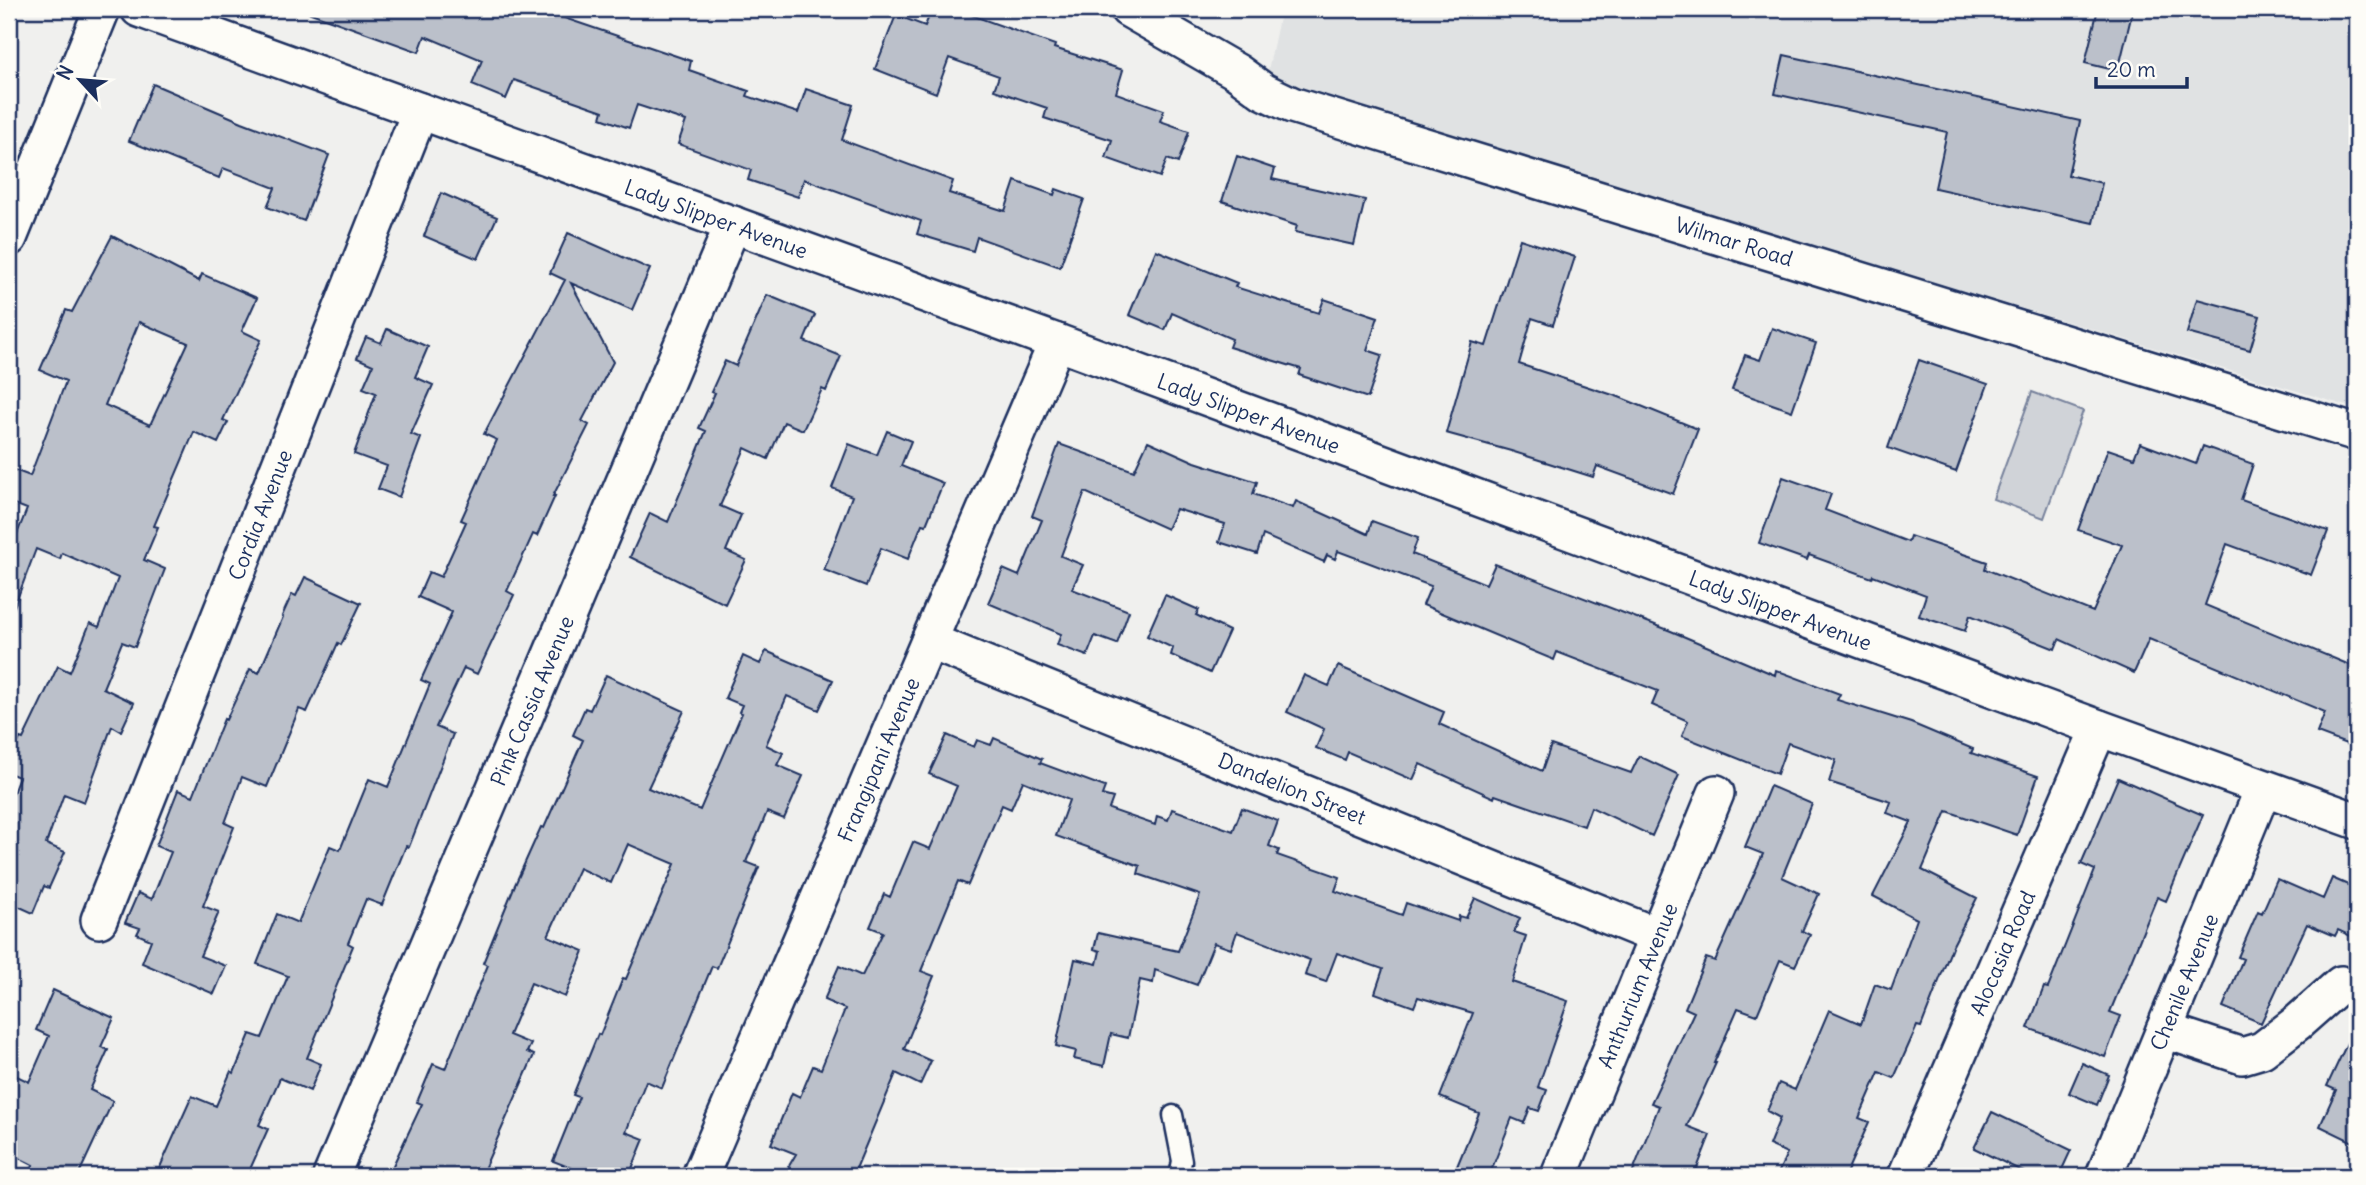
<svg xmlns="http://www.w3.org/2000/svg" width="2366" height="1185" viewBox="0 0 2366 1185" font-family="Delius,sans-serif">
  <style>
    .built { fill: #e0e2e3 }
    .green { fill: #d0d3d8; stroke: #76819b; stroke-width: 2 }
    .building { fill: #bbc0ca; stroke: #1b2f5e; stroke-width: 2; fill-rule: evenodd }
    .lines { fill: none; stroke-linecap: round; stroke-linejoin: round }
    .lane-casing { stroke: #1b2f5e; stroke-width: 23 }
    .street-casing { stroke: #1b2f5e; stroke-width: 40 }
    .lane { stroke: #fdfcf7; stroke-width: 18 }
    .street { stroke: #fdfcf7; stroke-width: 35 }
    .labels { text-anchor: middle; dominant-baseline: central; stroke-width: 5; stroke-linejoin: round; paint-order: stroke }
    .street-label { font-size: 21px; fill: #1b2f5e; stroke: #fdfcf7 }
  </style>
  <rect width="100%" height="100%" fill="#f0f0ee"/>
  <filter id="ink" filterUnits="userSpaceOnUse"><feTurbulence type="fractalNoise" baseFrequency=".0143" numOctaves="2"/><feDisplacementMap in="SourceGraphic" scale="14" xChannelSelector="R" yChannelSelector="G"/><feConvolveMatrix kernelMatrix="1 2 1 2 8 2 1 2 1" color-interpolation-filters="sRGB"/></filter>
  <g filter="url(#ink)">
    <path class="built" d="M1281,9H2357V409L1330,100L1267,75Z"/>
    <path class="green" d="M2032,392L2083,411L2044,518L1993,499Z"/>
    <path class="building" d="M308,9H538L691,61L689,70L749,91L747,96L798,113L806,89L853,105L842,140L953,181L949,193L1005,211L1015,181L1054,195L1056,189L1084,199L1060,267L977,237L973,251L917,234L921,221L804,179L798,197L748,180L751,170L678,144L686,121L637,105L629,128L601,118L603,111L514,80L506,99L472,85L482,60L425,36L419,52L308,12Z
      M932,9H973L971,15L1055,45L1054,48L1123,70L1116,93L1164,110L1160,121L1189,131L1178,163L1167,159L1160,177L1106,158L1112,140L1044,118L1047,108L994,90L999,76L949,58L936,93L875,69L896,15L925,26Z
      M2098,9H2133L2118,71L2085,63Z
      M1784,55L2080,121L2068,175L2102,183L2093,223L1935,188L1947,132L1775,94Z
      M153,84L242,122L329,155L304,221L267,207L275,188L223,168L219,178L129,141Z
      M1237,156L1275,169L1272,179L1365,200L1354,245L1295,232L1297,226L1222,201Z
      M441,193L497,217L478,259L424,236Z
      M568,233L650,269L632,310L571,283L613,362L582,421L589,425L553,496H555L537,536L533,534L507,591L514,595L477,674L464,668L436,727L453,734L409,847L406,846L382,905L366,899L348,943L353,946L307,1058L321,1064L310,1091L280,1078L259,1125L268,1129L247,1176H156L192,1096L216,1106L231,1071L234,1073L250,1034L262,1038L288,976L257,964L277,914L298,923L330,846L340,850L369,779L388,787L430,684L421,680L452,612L418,597L429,572L441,577L466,522L461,520L497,440L484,434L565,280L550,273Z
      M112,236L199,281L202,274L257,298L242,331L261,340L223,420L228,422L218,443L194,432L154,526L158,527L144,560L165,569L135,647L122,642L103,688L134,703L121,731L112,726L84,802L64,794L46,844L65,852L49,888L44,886L33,913L9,902V804L19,777L9,773V766L20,738L23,739L58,666L70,672L90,623L99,627L118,578L62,553L60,559L36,549L11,615L9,614V554L27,509L9,502V468L30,476L66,381L40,370L66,310L72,312ZM139,322L188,343L150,425L105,405Z
      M1520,239L1575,257L1553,325L1532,318L1519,364L1619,397L1698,429L1673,494L1597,466L1593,477L1511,451L1446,433L1472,342L1486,346Z
      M1156,250L1237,283L1235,287L1319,313L1324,299L1378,317L1367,350L1382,355L1368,398L1299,375L1301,369L1229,347L1232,339L1172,313L1165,330L1129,315Z
      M767,295L815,315L804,341L841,356L826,391L822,389L803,430L784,422L768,459L745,448L720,506L741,515L726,551L746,560L725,604L630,557L650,513L668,522L706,431L699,428L715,393L711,392L725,361L736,366Z
      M2197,299L2260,316L2250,350L2187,333Z
      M1772,328L1816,343L1792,411L1732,390L1745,355L1760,360Z
      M387,329L428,347L415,377L433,385L411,434L421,438L399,497L378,489L387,466L354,454L376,393L363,388L373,365L357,358L366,337L381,343Z
      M1919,360L1988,384L1956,472L1888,448Z
      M887,431L911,441L901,466L943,483L926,525L922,524L908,559L881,548L866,586L824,570L852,496L832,488L849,444L877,455Z
      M1148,441L1195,462L1257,482L1253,494L1293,508L1296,501L1368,534L1372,521L1418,538L1412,554L1486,584L1495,564L1671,631L1775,675L1776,670L1840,694L1837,700L1911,723L1973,749L1971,753L2038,776L2017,835L1947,811L1922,870L1977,898L1953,945L1921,1027L1917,1026L1894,1078L1879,1072L1859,1118L1869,1122L1845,1176H1777L1787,1153L1769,1145L1780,1118L1767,1111L1779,1083L1795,1090L1829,1010L1861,1024L1875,984L1891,990L1917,919L1873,896L1911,822L1887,813L1891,802L1829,782L1836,760L1788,743L1777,774L1682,736L1688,721L1652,705L1658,691L1557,652L1554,660L1423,605L1431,586L1338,551L1335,559L1327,555L1324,562L1263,535L1257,554L1219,542L1225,524L1176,509L1167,529L1085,492L1061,556L1083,565L1072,589L1129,611L1117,644L1095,636L1087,656L1057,645L1061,634L988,603L1003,569L1019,576L1042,520L1032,516L1059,444L1134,471Z
      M2140,443L2196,464L2203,446L2253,464L2241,500L2328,531L2311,575L2227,544L2205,605L2357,668V748L2317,733L2325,712L2149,639L2134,673L2059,639L2055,649L1970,615L1965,631L1919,616L1926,595L1873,575L1872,578L1809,555L1807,560L1759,543L1783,477L1831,494L1825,510L1908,542L1910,536L1987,562L1985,569L2093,612L2122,545L2078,530L2108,449L2134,458Z
      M305,577L361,603L341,645L338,643L307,712L299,709L267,787L242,777L225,823L234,827L203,906L219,912L200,956L226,966L214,994L142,963L151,940L137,934L140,928L125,923L138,893L152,899L171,852L156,846L178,790L193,796L224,719L226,720L250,669L259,673L283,617L282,616L292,594L296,596Z
      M1165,595L1199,610L1196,615L1229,631L1210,673L1171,655L1173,648L1147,636Z
      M766,651L833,680L819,710L787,696L766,745L783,753L777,765L803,776L784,819L767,812L746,862L759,867L717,968L712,966L662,1088L646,1081L626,1132L644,1139L629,1176H592L553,1161L579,1097L573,1095L598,1034L600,1035L623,978L626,979L675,864L628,844L611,883L579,868L548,936L584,951L565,997L531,983L509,1035L531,1044L527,1052L534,1055L481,1176H388L422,1104L417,1102L433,1064L445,1069L488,965L483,963L514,887L541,827L544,828L583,740L573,735L585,708L590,710L606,675L684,711L648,788L700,810L742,713L739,712L742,705L725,698L743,656L760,664Z
      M1338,666L1444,712L1439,724L1542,771L1551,745L1631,773L1639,756L1679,775L1652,836L1591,807L1584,826L1495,795L1494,798L1420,764L1413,780L1348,752L1345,760L1316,748L1324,729L1287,712L1304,675L1329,686Z
      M947,735L974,747L977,740L991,745L994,738L1042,759L1040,763L1105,787L1102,795L1113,798L1109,809L1155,825L1157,816L1168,820L1172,809L1233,831L1242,808L1278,821L1269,846L1279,850L1277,855L1340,877L1335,891L1402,915L1406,903L1458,921L1459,916L1466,918L1475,898L1520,918L1514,932L1526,936L1512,982L1568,1001L1538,1087L1547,1090L1539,1111L1530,1108L1524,1123L1512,1118L1489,1176H1453L1479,1113L1440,1097L1473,1013L1418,997L1414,1007L1375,993L1383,969L1337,953L1326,982L1305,975L1310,960L1237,932L1231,949L1214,943L1197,985L1155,970L1153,983L1140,980L1128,1038L1111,1034L1104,1066L1074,1059L1076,1051L1056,1046L1075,959L1097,964L1100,951L1094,949L1098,933L1178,951L1200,895L1138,874L1140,866L1056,836L1069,800L1023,781L1011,809L1002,805L968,885L958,881L921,971L934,976L904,1049L931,1061L920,1085L896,1073L853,1176H783L796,1154L771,1144L792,1093L800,1097L813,1066L821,1069L845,1009L824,1000L839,966L862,976L883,932L870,927L884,894L890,897L913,842L930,849L957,786L929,774Z
      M2118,778L2203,815L2166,901L2157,897L2110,1012L2121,1016L2105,1057L2028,1028L2044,987L2048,988L2095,870L2081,864Z
      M1770,786L1812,804L1782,877L1819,894L1802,931L1810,935L1795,966L1780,960L1757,1015L1738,1008L1714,1063H1716L1687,1126L1710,1135L1694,1176H1631L1659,1106L1651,1103L1694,1012L1685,1008L1706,958L1715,961L1763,854L1745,847Z
      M2332,878L2357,889V939L2338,930L2335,936L2307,924L2261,1023L2223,1007L2243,959L2238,957L2258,911L2262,913L2277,879L2323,899Z
      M53,990L114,1018L101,1047L108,1050L90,1090L113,1101L78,1176H46L31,1169L33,1165L9,1153V1072L29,1082L49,1036L36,1030Z
      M2357,1022V1144L2320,1126L2336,1090L2327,1086Z
      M2082,1063L2109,1075L2097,1105L2069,1093Z
      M1992,1112L2071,1150L2059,1176H2032L1974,1148Z"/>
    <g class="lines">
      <g class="lane-casing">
        <path id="lane" d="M1173,1115L1182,1161L1179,1176"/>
      </g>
      <g class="street-casing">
        <g id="street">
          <path id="s1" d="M139,9L1057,342L2099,728L2357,821"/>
          <path id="s2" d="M1128,9L1237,72L1263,91L1292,105L2357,433"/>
          <path d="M9,238L102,9"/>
          <path id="s3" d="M929,641L1657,936"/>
          <path id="s4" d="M99,920L420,111"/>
          <path d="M2164,1030L2242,1056L2262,1050L2297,1023L2341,984"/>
          <path id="s5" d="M331,1176L733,224"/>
          <path id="s6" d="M700,1176L1057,342"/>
          <path id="s7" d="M1559,1176L1716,793"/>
          <path id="s8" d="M1906,1176L2099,728"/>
          <path id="s9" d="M2104,1176L2263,789"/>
        </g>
      </g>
      <use href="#lane" class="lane"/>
      <use href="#street" class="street"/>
    </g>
  </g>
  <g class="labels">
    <g class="street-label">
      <text stroke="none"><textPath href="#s1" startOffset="614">Lady Slipper Avenue</textPath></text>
      <text stroke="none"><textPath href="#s2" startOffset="653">Wilmar Road</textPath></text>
      <text stroke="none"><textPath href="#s1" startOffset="1181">Lady Slipper Avenue</textPath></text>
      <text stroke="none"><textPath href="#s4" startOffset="436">Cordia Avenue</textPath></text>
      <text stroke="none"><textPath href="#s1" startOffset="1748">Lady Slipper Avenue</textPath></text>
      <text stroke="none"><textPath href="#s5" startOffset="516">Pink Cassia Avenue</textPath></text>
      <text stroke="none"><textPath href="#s6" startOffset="453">Frangipani Avenue</textPath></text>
      <text stroke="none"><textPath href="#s3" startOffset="392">Dandelion Street</textPath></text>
      <text stroke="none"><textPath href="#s8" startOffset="243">Alocasia Road</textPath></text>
      <text stroke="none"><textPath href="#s9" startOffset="210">Chenile Avenue</textPath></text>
      <text stroke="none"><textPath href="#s7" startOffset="206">Anthurium Avenue</textPath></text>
    </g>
  </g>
  <rect width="2366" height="1185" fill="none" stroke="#fdfcf7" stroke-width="35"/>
  <rect x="18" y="18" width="2331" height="1150" fill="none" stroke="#1b2f5e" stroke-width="2.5" filter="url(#ink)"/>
  <g transform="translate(80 80) rotate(296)" stroke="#fdfcf7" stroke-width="5" paint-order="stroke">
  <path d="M0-5L12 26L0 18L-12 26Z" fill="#1b2f5e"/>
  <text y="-10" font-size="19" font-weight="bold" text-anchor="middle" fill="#1b2f5e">N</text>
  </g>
  <path d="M2096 77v10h91v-10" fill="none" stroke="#1b2f5e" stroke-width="3.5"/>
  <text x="2107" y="77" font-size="21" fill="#1b2f5e" stroke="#fdfcf7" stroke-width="5" paint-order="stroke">20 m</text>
</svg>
